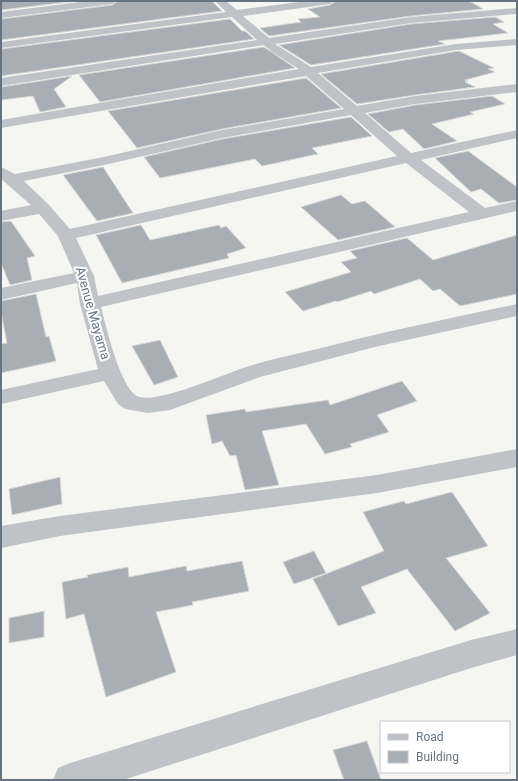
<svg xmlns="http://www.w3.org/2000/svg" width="518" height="781" viewBox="0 0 518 781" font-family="Roboto,sans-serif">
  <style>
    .building { fill: #a8aeb4; stroke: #d7d7d5 }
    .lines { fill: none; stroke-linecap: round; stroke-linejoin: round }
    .minor { fill: #bfc2c6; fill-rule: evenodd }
    .labels { text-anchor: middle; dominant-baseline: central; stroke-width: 4; stroke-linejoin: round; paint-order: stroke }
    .street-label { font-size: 13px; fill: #667482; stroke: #fff }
  </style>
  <rect width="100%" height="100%" fill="#f5f6f2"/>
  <path class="building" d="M1,1H76L1,10Z
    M118,1H212L222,11L1,40V19L112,5Z
    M336,1H469L483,9L411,16L269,36L260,28L301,22L298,19L320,17L308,9L330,5Z
    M495,17L504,22L493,24L508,33L438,41L445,44L311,65L279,45L411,24Z
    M230,19L242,31H245L254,39L1,76V49Z
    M264,47L295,68L100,102L79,75Z
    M459,51L494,68L488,69L495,72L465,80L468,81L465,82L475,87L415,95L357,104L321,74Z
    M72,76L54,89L66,107L40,112L33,96L1,100V87Z
    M306,78L341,108L222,129L137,148L108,111Z
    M492,96L505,104L470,112L474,114L432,124L457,141L424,149L403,129L389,132L368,114L415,105Z
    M351,117L372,136L312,148L318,154L262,166L255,159L160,178L144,157L222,139Z
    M468,151L517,187V200L499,203L481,189L471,192L435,158Z
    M103,167L133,213L97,221L63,175Z
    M341,195L352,204L365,201L395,227L338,240L301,207Z
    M11,221L35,256L27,258L32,280L10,285L1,263V222Z
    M141,225L150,240L219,225L221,228L226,226L246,248L227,254L229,258L122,283L96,235Z
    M517,235V294L460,306L440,289L433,291L420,279L374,294L371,291L337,302L336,301L303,311L285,292L351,272L341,262L357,258L350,251L407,238L433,260Z
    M36,294L46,337L49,336L56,361L1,373V344L7,343L1,312V301Z
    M160,340L178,377L154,385L132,346Z
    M402,381L417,401L377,415L389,432L350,444L352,447L325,454L306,424L262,431L279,485L245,490L236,455L230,456L222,441L212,444L206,415L245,409L246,412L328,400L330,405Z
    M60,477L62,504L12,515L9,489Z
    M452,492L488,546L446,558L490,613L455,631L407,569L361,587L376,613L338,626L313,579L384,551L363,512L404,501L406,504Z
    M314,551L326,573L294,584L283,562Z
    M242,561L249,591L192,602L193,605L156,612L176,672L106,697L84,614L66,619L62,582L88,577L87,575L128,567L129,577L186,566L187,571Z
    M44,611V637L9,643V618Z
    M367,741L381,780H344L333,750Z"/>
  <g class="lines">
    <path class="minor" d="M88,1H117L112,4L1,18V12Z
      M215,1H226L237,10L307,1H335L330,4L243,16L269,38L411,17L517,8V14H515L411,23L275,44L311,67L456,44L517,39V45L456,50L318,73L357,106L415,96L517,84V92L415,104L365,113L411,153L517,130V138L421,160L485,208L517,201V211L101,307C106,326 120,387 137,396C154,405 223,375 243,368C267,360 292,355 317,349C383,332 450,318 517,304V316L379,346L260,377L170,410L148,413L125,409L118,404L104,381L1,404V390L98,369L80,304L77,283L1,300V288L74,273L58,236L39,214L1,221V211L31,205L1,179V167L15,174L104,157L222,130L344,109L306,76L1,128V120L299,69L272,52L264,45L1,86V78L257,40L232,17L1,48V42L226,12ZM351,115L397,156L70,229L49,205L24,181L104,165L222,138ZM406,163L469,212L98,296L94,276L76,238Z
      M517,449V467L377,493L60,536L1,548V526L60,516L377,475Z
      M517,629V655L471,668L123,780H53L58,768L70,763L471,640Z"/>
  </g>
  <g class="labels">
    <g class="street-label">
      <text transform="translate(93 313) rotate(74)">Avenue Mayama</text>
    </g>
  </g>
  <rect width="518" height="781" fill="none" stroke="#667482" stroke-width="4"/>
  <rect x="380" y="721" width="130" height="52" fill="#ffffff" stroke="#c2c7cd"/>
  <rect x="388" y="734" width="20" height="6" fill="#bfc2c6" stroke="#c2c7cd"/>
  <text x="416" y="741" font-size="12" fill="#667482">Road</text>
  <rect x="388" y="751" width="20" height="12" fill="#a8aeb4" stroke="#c2c7cd"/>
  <text x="416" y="761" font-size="12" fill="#667482">Building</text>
</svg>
